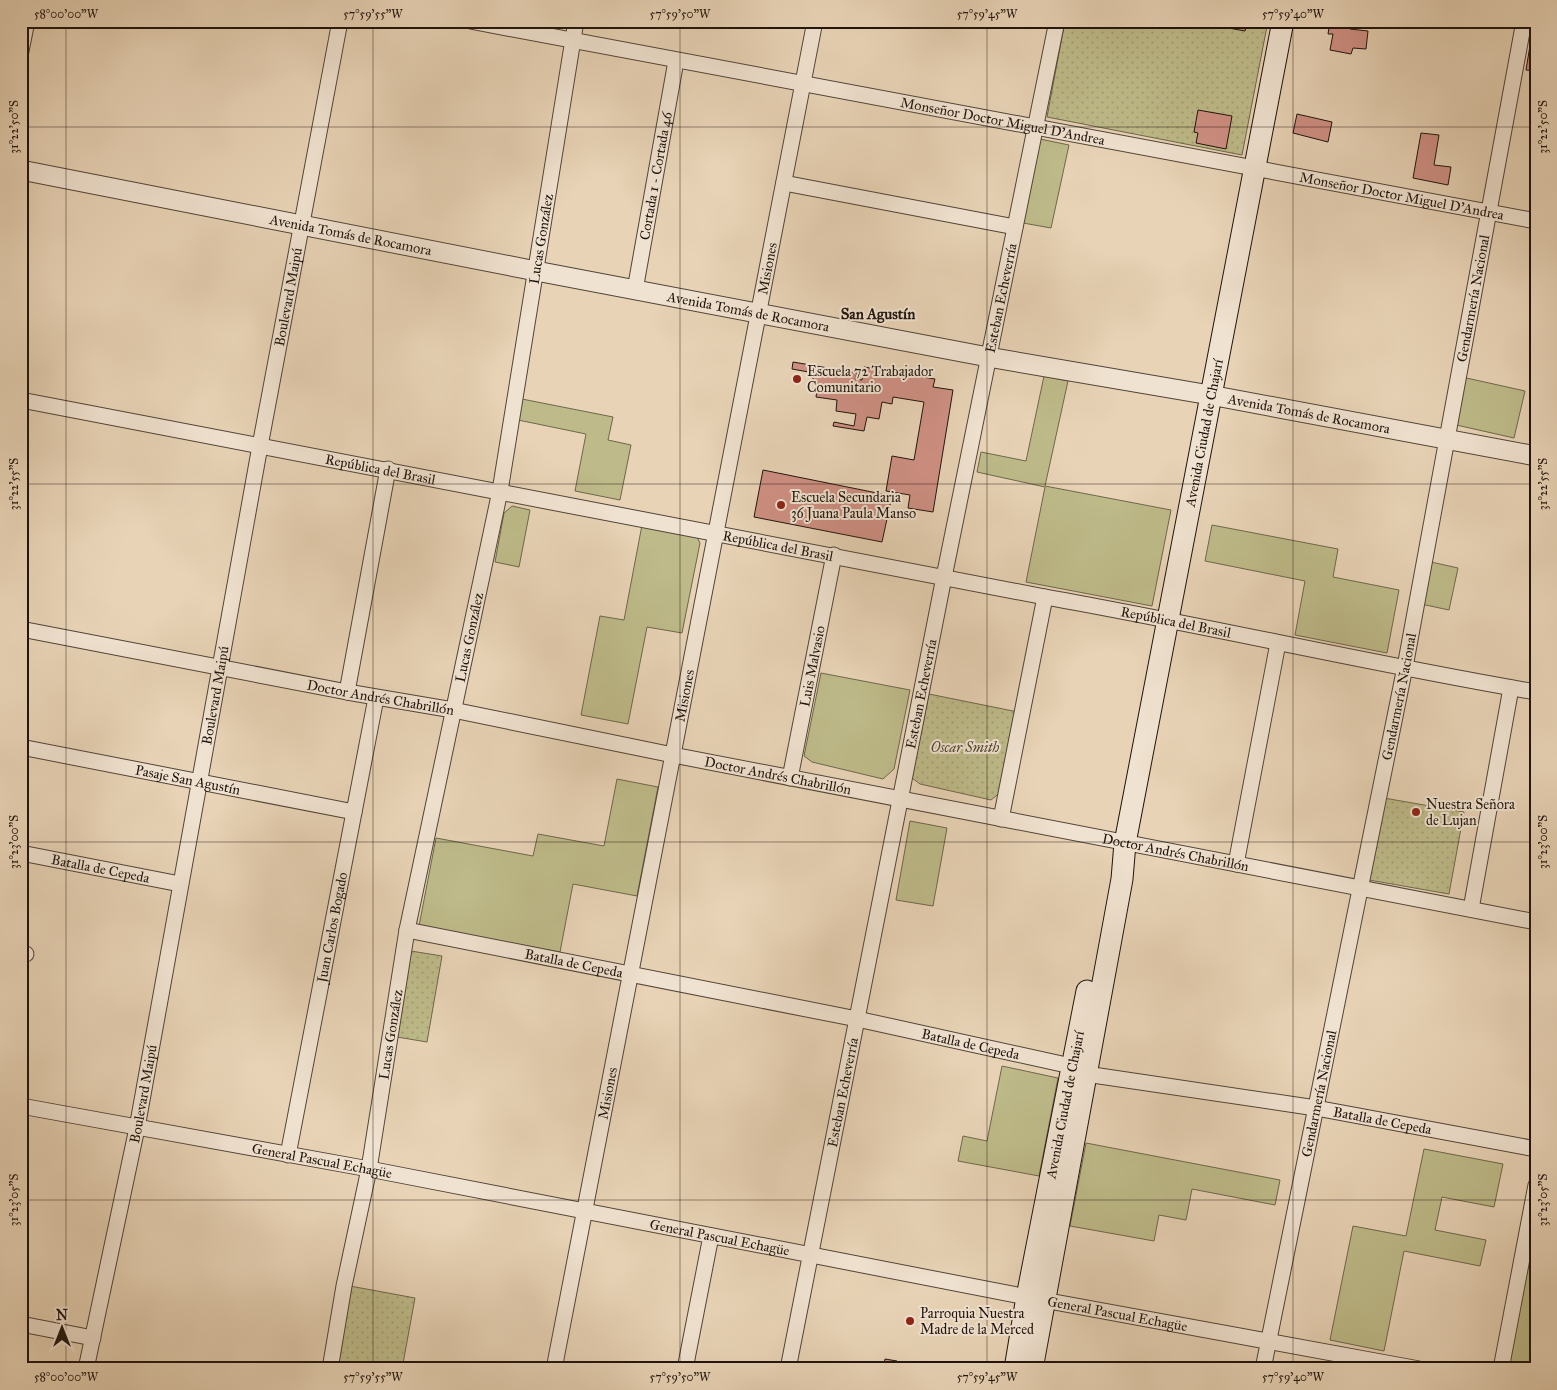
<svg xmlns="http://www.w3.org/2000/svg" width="1557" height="1390" viewBox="0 0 1557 1390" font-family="'IM FELL Great Primer',serif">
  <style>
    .green { fill: #beba89; stroke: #6e674b }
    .park { fill: url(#park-dots); stroke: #6e674b }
    .building { fill: #cf9084; stroke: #1f140d }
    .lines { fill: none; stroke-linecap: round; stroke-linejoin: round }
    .minor-casing { stroke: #514437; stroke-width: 17 }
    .tertiary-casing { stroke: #514437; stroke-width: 21 }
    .secondary-casing { stroke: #1f140d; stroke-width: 23 }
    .minor { stroke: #f0e2d0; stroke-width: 15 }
    .tertiary { stroke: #f0e2d0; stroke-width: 19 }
    .secondary { stroke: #f0e2d0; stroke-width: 21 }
    .ticks { fill: none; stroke: #1f140d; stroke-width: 1; stroke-opacity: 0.45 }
    .poi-dot { fill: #8f2418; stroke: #f0e2d0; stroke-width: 2 }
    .labels { text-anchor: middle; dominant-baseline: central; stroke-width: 4; stroke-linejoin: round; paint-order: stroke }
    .street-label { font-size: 14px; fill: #1f140d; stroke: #f0e2d0 }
    .poi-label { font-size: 14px; fill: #1f140d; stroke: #f0e2d0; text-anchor: start }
    .park-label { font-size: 14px; font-style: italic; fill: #4f4632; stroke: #f0e2d0 }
    .neighbourhood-label { font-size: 15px; font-weight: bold; fill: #1f140d; stroke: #f0e2d0 }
    .neatline { fill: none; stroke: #1f140d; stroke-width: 2 }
    .ticks-label { font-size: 12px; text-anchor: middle; fill: #1f140d }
  </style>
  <defs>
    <pattern id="park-dots" width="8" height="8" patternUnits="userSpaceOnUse" patternTransform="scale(1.25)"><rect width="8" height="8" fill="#beba89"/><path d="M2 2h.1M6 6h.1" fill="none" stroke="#a39f75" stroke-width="1.8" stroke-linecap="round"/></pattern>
  </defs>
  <rect width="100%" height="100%" fill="#e8d3b6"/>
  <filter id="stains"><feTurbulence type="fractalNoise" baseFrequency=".004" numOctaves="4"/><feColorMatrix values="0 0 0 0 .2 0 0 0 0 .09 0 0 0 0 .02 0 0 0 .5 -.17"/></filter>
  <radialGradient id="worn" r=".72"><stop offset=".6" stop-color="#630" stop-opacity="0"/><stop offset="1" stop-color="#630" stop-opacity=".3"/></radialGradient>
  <path class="green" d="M1040,139L1069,145L1051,228L1023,223Z
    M1044,376L1068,381L1045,486L1171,510L1152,606L1026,582L1045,487L977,472L981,452L1026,461Z
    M1462,377L1525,391L1514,438L1452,424Z
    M522,399L613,417L608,440L631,445L620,500L575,491L586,434L518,420Z
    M512,506L530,510L519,567L495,562L504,513Z
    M642,525L696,535L700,543L682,633L647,627L628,724L581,715L600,616L624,620Z
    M1212,525L1338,549L1333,577L1399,590L1387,653L1295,635L1305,581L1205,561Z
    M1431,562L1458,568L1449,610L1421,604Z
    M821,673L910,690L894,769L883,779L812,762L804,756Z
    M617,779L658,787L637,896L573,884L560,952L419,926L436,838L533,856L538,834L604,846Z
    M910,821L947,828L933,906L896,900Z
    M1002,1066L1058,1078L1039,1176L958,1161L963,1136L987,1141Z
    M1086,1143L1280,1180L1275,1205L1192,1189L1186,1220L1159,1215L1154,1241L1070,1226Z
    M1424,1149L1503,1164L1494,1207L1442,1197L1435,1230L1486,1240L1480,1266L1404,1251L1384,1351L1330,1340L1353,1226L1406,1236Z
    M1536,1219V1369H1506Z"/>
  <path class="park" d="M1065,21H1268L1242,155L1047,117Z
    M929,694L1018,712L1002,791L991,800L920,784L912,778Z
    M1384,798L1464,812L1449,894L1369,880Z
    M411,951L442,956L427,1042L397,1037Z
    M350,1286L415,1298L402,1369H335Z"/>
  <path class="building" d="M1213,21H1247L1245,31L1212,25Z
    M1330,21H1352L1350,29L1368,31L1366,49L1353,48L1351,54L1330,50L1333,34H1328Z
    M1534,21L1536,22V71L1526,70Z
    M1198,110L1232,116L1226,149L1196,143L1198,133L1194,132Z
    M1297,114L1332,122L1328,142L1293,133Z
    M1421,133L1439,135L1434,165L1451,167L1448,185L1413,178Z
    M793,362L857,373L855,379L862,380L864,367L935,379L933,387L953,390L933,512L908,508L910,495L886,491L892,456L914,460L924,402L893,397L892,404L882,402L879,419L867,417L864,431L833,426L834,422L854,426L856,414L836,411L837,400L816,397L818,384L812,383L814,373L792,369Z
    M763,470L892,496L882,542L754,517Z
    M885,1359L897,1361L896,1369H883Z"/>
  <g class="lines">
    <g class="minor-casing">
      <g id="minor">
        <path id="s1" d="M470,21L1536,221"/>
        <path d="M21,51L27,21"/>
        <path d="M784,183L1015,227"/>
        <path id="s2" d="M635,290L676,61"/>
        <path id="s3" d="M21,400L1045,597C1209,626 1371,664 1536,692"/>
        <path id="s4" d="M21,629L347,692L453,710L673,755L1536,922"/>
        <path d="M347,692L388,469"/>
        <path id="s5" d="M21,747L354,812"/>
        <path id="s6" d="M790,778L834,555"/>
        <path d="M1001,819L1045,597"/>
        <path id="s7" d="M21,853L180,884"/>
        <path d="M1236,864L1278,643"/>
        <path d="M1471,909L1511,688"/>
        <path id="s8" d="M407,930L857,1019L1071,1066L1086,1074L1316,1108L1536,1149"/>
        <path d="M21,953L26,954"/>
        <path id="s9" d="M21,1106L369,1169L1027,1297L1419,1369"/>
        <path id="s10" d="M288,1155L376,698"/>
        <path d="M21,1324L93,1338"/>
        <path id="s11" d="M86,1369L137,1128L260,446L340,21"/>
        <path id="s12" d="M330,1369L344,1286L369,1169L407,930L500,491L576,21"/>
        <path id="s13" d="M554,1369L815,21"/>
        <path d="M685,1369L711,1236"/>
        <path id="s14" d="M788,1369L944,577L1057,21"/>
        <path id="s15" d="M1263,1369L1405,667L1524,21"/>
        <path d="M1501,1369L1536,1185"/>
      </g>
    </g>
    <g class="tertiary-casing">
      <g id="tertiary">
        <path id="s16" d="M21,170L536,271L988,357L1210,395L1536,456"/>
      </g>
    </g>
    <g class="secondary-casing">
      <g id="secondary">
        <path id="s17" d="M1015,1369L1027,1297L1087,991"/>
        <path id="s18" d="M1032,1369L1122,879L1125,843L1283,21"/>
      </g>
    </g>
    <use href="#minor" class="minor"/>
    <use href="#tertiary" class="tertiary"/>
    <use href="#secondary" class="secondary"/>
  </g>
  <path class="ticks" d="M66,21V1369M373,21V1369M680,21V1369M987,21V1369M1293,21V1369M21,127H1536M21,484H1536M21,842H1536M21,1200H1536"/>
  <g class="poi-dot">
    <circle cx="797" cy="379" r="5"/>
    <circle cx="781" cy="505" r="5"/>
    <circle cx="1416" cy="812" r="5"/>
    <circle cx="910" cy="1321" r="5"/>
  </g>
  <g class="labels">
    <g class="street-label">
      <text stroke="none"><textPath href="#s1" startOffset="542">Monseñor Doctor Miguel D'Andrea</textPath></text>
      <text stroke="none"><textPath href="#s2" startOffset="116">Cortada 1 - Cortada 46</textPath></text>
      <text stroke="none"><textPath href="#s1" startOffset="948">Monseñor Doctor Miguel D'Andrea</textPath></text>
      <text stroke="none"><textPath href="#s16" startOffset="336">Avenida Tomás de Rocamora</textPath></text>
      <text stroke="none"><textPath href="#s12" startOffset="1150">Lucas González</textPath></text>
      <text stroke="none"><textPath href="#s13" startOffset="1121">Misiones</textPath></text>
      <text stroke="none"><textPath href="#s11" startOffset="1091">Boulevard Maipú</textPath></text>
      <text stroke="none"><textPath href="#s14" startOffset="1092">Esteban Echeverría</textPath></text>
      <text stroke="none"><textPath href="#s15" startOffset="1091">Gendarmería Nacional</textPath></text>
      <text stroke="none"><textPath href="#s16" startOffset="741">Avenida Tomás de Rocamora</textPath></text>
      <text stroke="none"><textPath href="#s16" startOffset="1311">Avenida Tomás de Rocamora</textPath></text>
      <text stroke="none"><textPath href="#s18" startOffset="952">Avenida Ciudad de Chajarí</textPath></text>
      <text stroke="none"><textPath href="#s3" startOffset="366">República del Brasil</textPath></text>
      <text stroke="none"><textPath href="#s3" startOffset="771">República del Brasil</textPath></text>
      <text stroke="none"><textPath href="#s3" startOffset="1176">República del Brasil</textPath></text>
      <text stroke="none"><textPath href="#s12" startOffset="745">Lucas González</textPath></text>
      <text stroke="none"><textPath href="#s6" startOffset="114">Luis Malvasio</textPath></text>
      <text stroke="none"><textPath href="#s11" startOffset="686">Boulevard Maipú</textPath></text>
      <text stroke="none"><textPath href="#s13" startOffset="686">Misiones</textPath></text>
      <text stroke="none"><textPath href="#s14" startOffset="688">Esteban Echeverría</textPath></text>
      <text stroke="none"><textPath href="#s15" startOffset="686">Gendarmería Nacional</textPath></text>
      <text stroke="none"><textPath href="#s4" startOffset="366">Doctor Andrés Chabrillón</textPath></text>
      <text stroke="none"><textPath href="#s4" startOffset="771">Doctor Andrés Chabrillón</textPath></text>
      <text stroke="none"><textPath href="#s5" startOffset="170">Pasaje San Agustín</textPath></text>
      <text stroke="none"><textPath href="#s4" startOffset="1176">Doctor Andrés Chabrillón</textPath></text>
      <text stroke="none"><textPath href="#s7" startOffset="81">Batalla de Cepeda</textPath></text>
      <text stroke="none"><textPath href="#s10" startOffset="232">Juan Carlos Bogado</textPath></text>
      <text stroke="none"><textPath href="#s8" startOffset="170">Batalla de Cepeda</textPath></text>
      <text stroke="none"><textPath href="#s12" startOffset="340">Lucas González</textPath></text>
      <text stroke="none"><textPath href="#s8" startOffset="575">Batalla de Cepeda</textPath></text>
      <text stroke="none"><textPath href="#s14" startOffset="282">Esteban Echeverría</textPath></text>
      <text stroke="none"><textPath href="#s13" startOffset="281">Misiones</textPath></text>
      <text stroke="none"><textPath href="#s15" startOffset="281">Gendarmería Nacional</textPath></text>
      <text stroke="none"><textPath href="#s11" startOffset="281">Boulevard Maipú</textPath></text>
      <text stroke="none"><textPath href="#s17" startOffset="269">Avenida Ciudad de Chajarí</textPath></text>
      <text stroke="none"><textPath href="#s8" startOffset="995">Batalla de Cepeda</textPath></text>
      <text stroke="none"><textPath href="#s9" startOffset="306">General Pascual Echagüe</textPath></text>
      <text stroke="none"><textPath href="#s9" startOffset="711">General Pascual Echagüe</textPath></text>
      <text stroke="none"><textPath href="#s9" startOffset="1116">General Pascual Echagüe</textPath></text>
    </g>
    <g class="poi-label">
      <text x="807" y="371">Escuela 72 Trabajador<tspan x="807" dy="16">Comunitario</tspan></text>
      <text x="791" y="497">Escuela Secundaria<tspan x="791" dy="16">36 Juana Paula Manso</tspan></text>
      <text x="1426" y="804">Nuestra Señora<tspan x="1426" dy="16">de Lujan</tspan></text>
      <text x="920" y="1313">Parroquia Nuestra<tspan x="920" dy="16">Madre de la Merced</tspan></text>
    </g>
    <g class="park-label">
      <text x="965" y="747">Oscar Smith</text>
    </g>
    <g class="neighbourhood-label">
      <text x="878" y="314">San Agustín</text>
    </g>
  </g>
  <rect width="1557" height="1390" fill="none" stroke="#e8d3b6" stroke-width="55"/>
  <g transform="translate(62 1328)" stroke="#f0e2d0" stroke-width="4" paint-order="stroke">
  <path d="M0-4L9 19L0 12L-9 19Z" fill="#1f140d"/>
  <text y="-8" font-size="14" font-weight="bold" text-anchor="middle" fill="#1f140d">N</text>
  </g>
  <rect x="28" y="28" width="1502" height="1334" class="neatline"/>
  <g class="ticks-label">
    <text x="66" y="18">58°00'00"W</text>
    <text x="373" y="18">57°59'55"W</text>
    <text x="680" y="18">57°59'50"W</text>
    <text x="987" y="18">57°59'45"W</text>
    <text x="1293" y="18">57°59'40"W</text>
    <text transform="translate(14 127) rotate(-90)" y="4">31°22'50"S</text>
    <text transform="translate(1543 127) rotate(-90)" y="4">31°22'50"S</text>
    <text transform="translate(14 484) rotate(-90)" y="4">31°22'55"S</text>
    <text transform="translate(1543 484) rotate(-90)" y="4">31°22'55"S</text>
    <text transform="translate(14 842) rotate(-90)" y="4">31°23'00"S</text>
    <text transform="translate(1543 842) rotate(-90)" y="4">31°23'00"S</text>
    <text transform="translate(14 1200) rotate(-90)" y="4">31°23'05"S</text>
    <text transform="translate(1543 1200) rotate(-90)" y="4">31°23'05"S</text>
    <text x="66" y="1381">58°00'00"W</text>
    <text x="373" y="1381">57°59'55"W</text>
    <text x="680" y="1381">57°59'50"W</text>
    <text x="987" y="1381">57°59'45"W</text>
    <text x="1293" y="1381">57°59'40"W</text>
  </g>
  <rect width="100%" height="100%" filter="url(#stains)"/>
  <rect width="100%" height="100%" fill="url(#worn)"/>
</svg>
